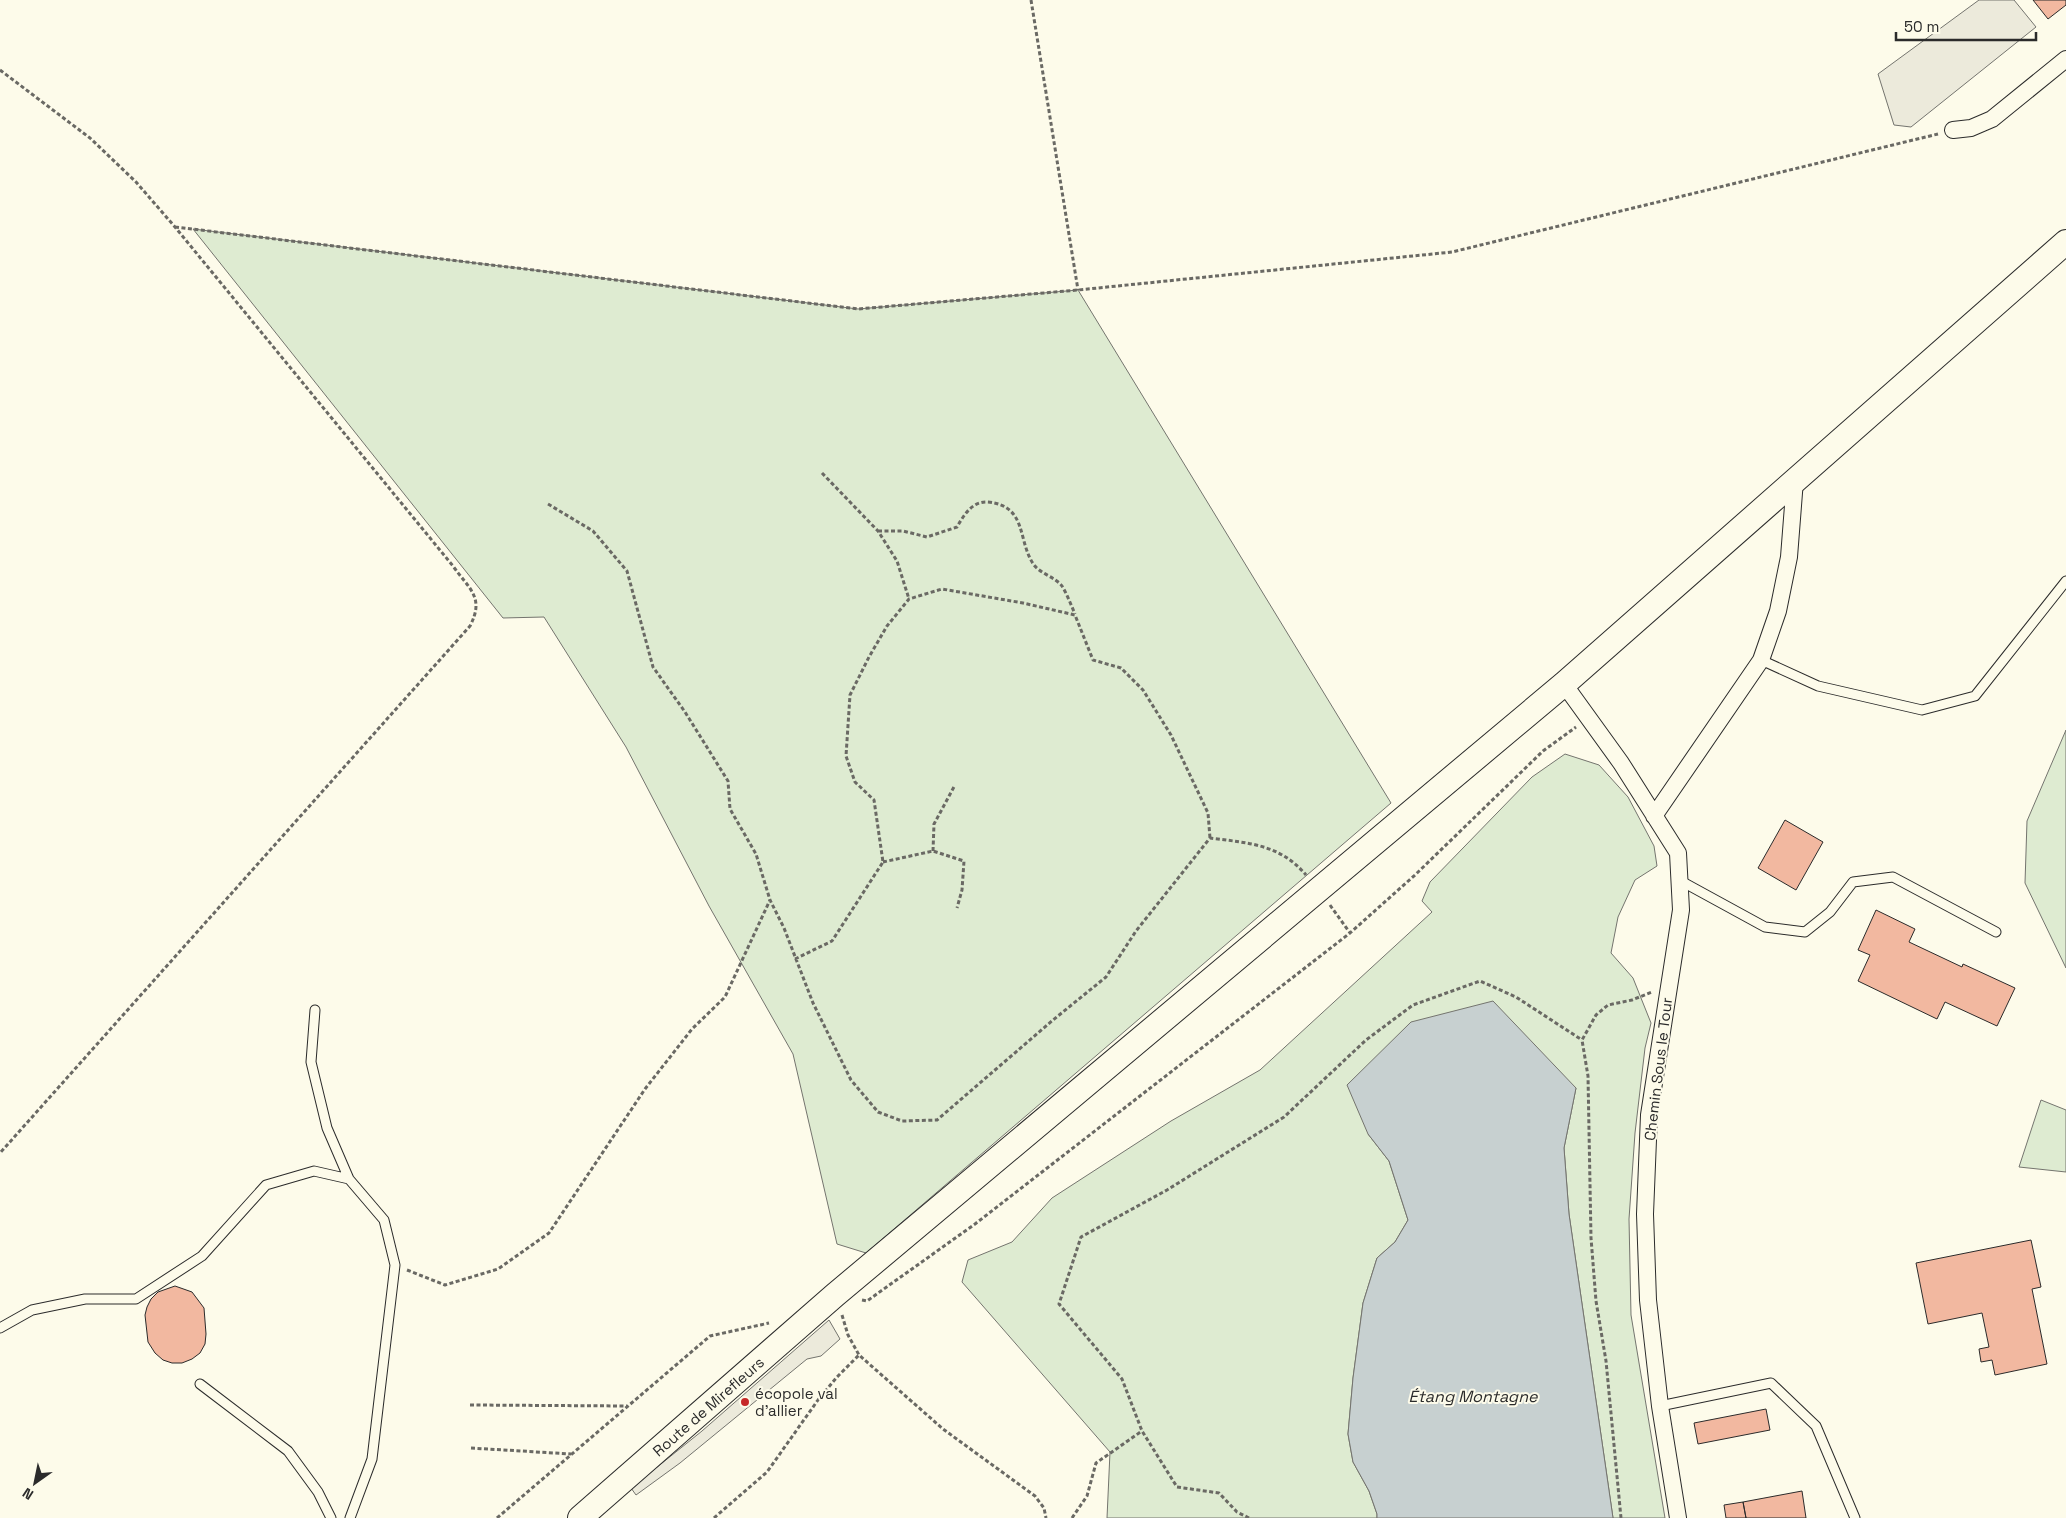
<svg xmlns="http://www.w3.org/2000/svg" width="2066" height="1518" viewBox="0 0 2066 1518" font-family="'Space Grotesk',sans-serif">
  <style>
    .green { fill: #deebd1; stroke: #74746e }
    .parking { fill: #eceadb; stroke: #74746e }
    .water { fill: #c7d0d0; stroke: #74746e }
    .building { fill: #f2b8a0; stroke: #2b2b2b }
    .lines { fill: none; stroke-linecap: round; stroke-linejoin: round }
    .lane-casing { stroke: #2b2b2b; stroke-width: 11 }
    .street-casing { stroke: #2b2b2b; stroke-width: 18 }
    .secondary-casing { stroke: #2b2b2b; stroke-width: 26 }
    .path { stroke: #6a6964; stroke-width: 3; stroke-dasharray: 4 2.5; stroke-linecap: butt }
    .lane { stroke: #fdfbea; stroke-width: 9 }
    .street { stroke: #fdfbea; stroke-width: 16 }
    .secondary { stroke: #fdfbea; stroke-width: 24 }
    .poi-dot { fill: #c62828; stroke: #fdfbea; stroke-width: 2 }
    .labels { text-anchor: middle; dominant-baseline: central; stroke-width: 4; stroke-linejoin: round; paint-order: stroke }
    .street-label { font-size: 15px; fill: #2b2b2b; stroke: #fdfbea }
    .poi-label { font-size: 15px; fill: #2b2b2b; stroke: #fdfbea; text-anchor: start }
    .water-label { font-size: 16px; font-style: italic; fill: #2b2b2b; stroke: #fdfbea }
  </style>
  <rect width="100%" height="100%" fill="#fdfbea"/>
  <path class="green" d="M193,229L858,309L1078,290L1391,803L866,1253L837,1244L793,1054L709,906L626,747L544,617L503,618Z
    M2066,730V968L2025,883L2027,821Z
    M1565,754L1599,765L1628,797L1654,846L1657,866L1635,880L1618,917L1611,953L1633,978L1651,1023L1645,1048L1635,1133L1629,1219L1631,1315L1665,1518H1613L1569,1214L1564,1148L1576,1088L1368,1134L1389,1161L1408,1220L1395,1242L1377,1258L1363,1303L1353,1378L1348,1434L1353,1462L1369,1491L1377,1514V1518H1107L1110,1452L962,1282L968,1260L1012,1242L1052,1198L1171,1121L1260,1070L1432,912L1422,901L1430,882L1532,777Z
    M2041,1100L2066,1110V1172L2019,1167Z"/>
  <path class="parking" d="M1979,0H2014L2036,27L1911,127L1894,125L1878,74Z
    M829,1320L840,1339L821,1356L807,1359L680,1463L636,1495L631,1488L702,1431Z"/>
  <path class="water" d="M1493,1001L1576,1088L1564,1148L1569,1214L1613,1518H1377V1514L1369,1491L1353,1462L1348,1434L1353,1378L1363,1303L1377,1258L1395,1242L1408,1220L1389,1161L1368,1134L1347,1085L1411,1022Z"/>
  <path class="building" d="M2033,0H2066V5L2048,19Z
    M1785,820L1823,842L1796,890L1758,868Z
    M1876,910L1915,929L1909,942L1962,967L1963,964L2015,988L1997,1026L1945,1002L1937,1019L1858,981L1870,955L1858,950Z
    M2031,1240L2041,1287L2032,1289L2047,1364L1995,1375L1992,1360L1981,1362L1979,1349L1989,1347L1982,1313L1928,1324L1916,1263Z
    M175,1286L192,1292L204,1308L206,1334L205,1344L200,1353L192,1359L182,1363H172L163,1360L155,1353L148,1342L145,1315L147,1307L151,1299L158,1292Z
    M1766,1409L1770,1430L1698,1444L1694,1423Z
    M1802,1491L1806,1518H1746L1743,1502Z
    M1743,1502L1746,1518H1726L1724,1505Z"/>
  <g class="lines">
    <g class="lane-casing">
      <path id="lane" d="M1761,660L1818,686L1922,710L1975,696L2066,581
        M1679,880L1765,927L1805,932L1830,912L1853,882L1893,877L1996,932
        M315,1010L311,1062L327,1128L349,1179L384,1220L395,1265L372,1459L350,1518
        M0,1328L32,1310L85,1299H136L202,1256L266,1185L314,1171L349,1179
        M200,1384L288,1451L318,1492L331,1518
        M1660,1406L1771,1383L1816,1426L1855,1518"/>
    </g>
    <g class="street-casing">
      <path id="street" d="M1953,130L1971,128L1992,119L2066,59
        M1564,684L1621,763L1678,853L1681,910L1649,1115L1645,1214L1648,1300L1660,1406L1678,1518
        M1654,816L1761,660L1778,611L1789,557L1795,480"/>
    </g>
    <g class="secondary-casing">
      <g id="secondary">
        <path id="s1" d="M580,1518L835,1295L1564,684L2066,242"/>
      </g>
    </g>
    <path class="path" d="M1031,0L1078,290
      M0,70L90,138L136,182L175,227L453,566C469,589 485,597 470,626L0,1153
      M175,227L858,309L1078,290L1452,252L1938,134
      M822,473L878,531L897,561L909,599
      M548,504L593,531L627,571L653,667L685,712L728,781L730,809L756,854L770,900L784,928L813,1003L851,1080L878,1112L902,1121L937,1120L1053,1020L1106,977L1136,931L1210,838C1248,843 1280,844 1306,875
      M878,531H903L927,537L957,527C964,515 972,501 988,502C1028,506 1017,541 1034,565C1041,574 1055,577 1062,586C1067,594 1071,605 1075,614
      M933,851L934,824L955,785
      M883,862L933,851L964,861L962,890L957,908
      M1330,905L1350,933
      M795,959L832,941L883,862L874,800L855,782L846,756L850,695L869,657L887,626L909,599L942,589L1023,603L1075,615L1093,660L1121,668L1143,690L1171,735L1208,813L1210,838
      M407,1270L445,1285L498,1269L549,1233L645,1089L692,1029L725,997L770,900
      M862,1300L867,1301L975,1224L1350,933L1415,875L1543,751L1576,727
      M842,1315L848,1335L859,1355L943,1429L1035,1496L1044,1508L1046,1518
      M470,1405L627,1406
      M471,1448L571,1454
      M497,1518L710,1336L769,1323
      M714,1518L767,1472L818,1400L837,1377L859,1355
      M1072,1518L1087,1496L1096,1463L1142,1431
      M1249,1518L1237,1512L1219,1493L1177,1487L1142,1431L1122,1379L1059,1304L1081,1237L1167,1190L1284,1117L1366,1040L1413,1005L1480,981L1516,997L1582,1040
      M1621,1518L1606,1361L1596,1301L1591,1238L1588,1076L1582,1040L1596,1015L1608,1005L1632,1000L1652,992"/>
    <use href="#lane" class="lane"/>
    <use href="#street" class="street"/>
    <use href="#secondary" class="secondary"/>
  </g>
  <circle class="poi-dot" cx="745" cy="1402" r="5"/>
  <g class="labels">
    <g class="street-label">
      <text transform="translate(1658 1069) rotate(-83)">Chemin Sous le Tour</text>
      <text stroke="none"><textPath href="#s1" startOffset="170">Route de Mirefleurs</textPath></text>
    </g>
    <g class="poi-label">
      <text x="755" y="1393">écopole val<tspan x="755" dy="17">d'allier</tspan></text>
    </g>
    <g class="water-label">
      <text x="1473" y="1396">Étang Montagne</text>
    </g>
  </g>
  <g transform="translate(35 1483) rotate(213)" stroke="#fdfbea" stroke-width="4" paint-order="stroke">
  <path d="M0-4L9 19L0 12L-9 19Z" fill="#2b2b2b"/>
  <text y="-8" font-size="14" font-weight="bold" text-anchor="middle" fill="#2b2b2b">N</text>
  </g>
  <path d="M1896 32v8h140v-8" fill="none" stroke="#2b2b2b" stroke-width="2.5"/>
  <text x="1904" y="32" font-size="15" fill="#2b2b2b" stroke="#fdfbea" stroke-width="4" paint-order="stroke">50 m</text>
</svg>
